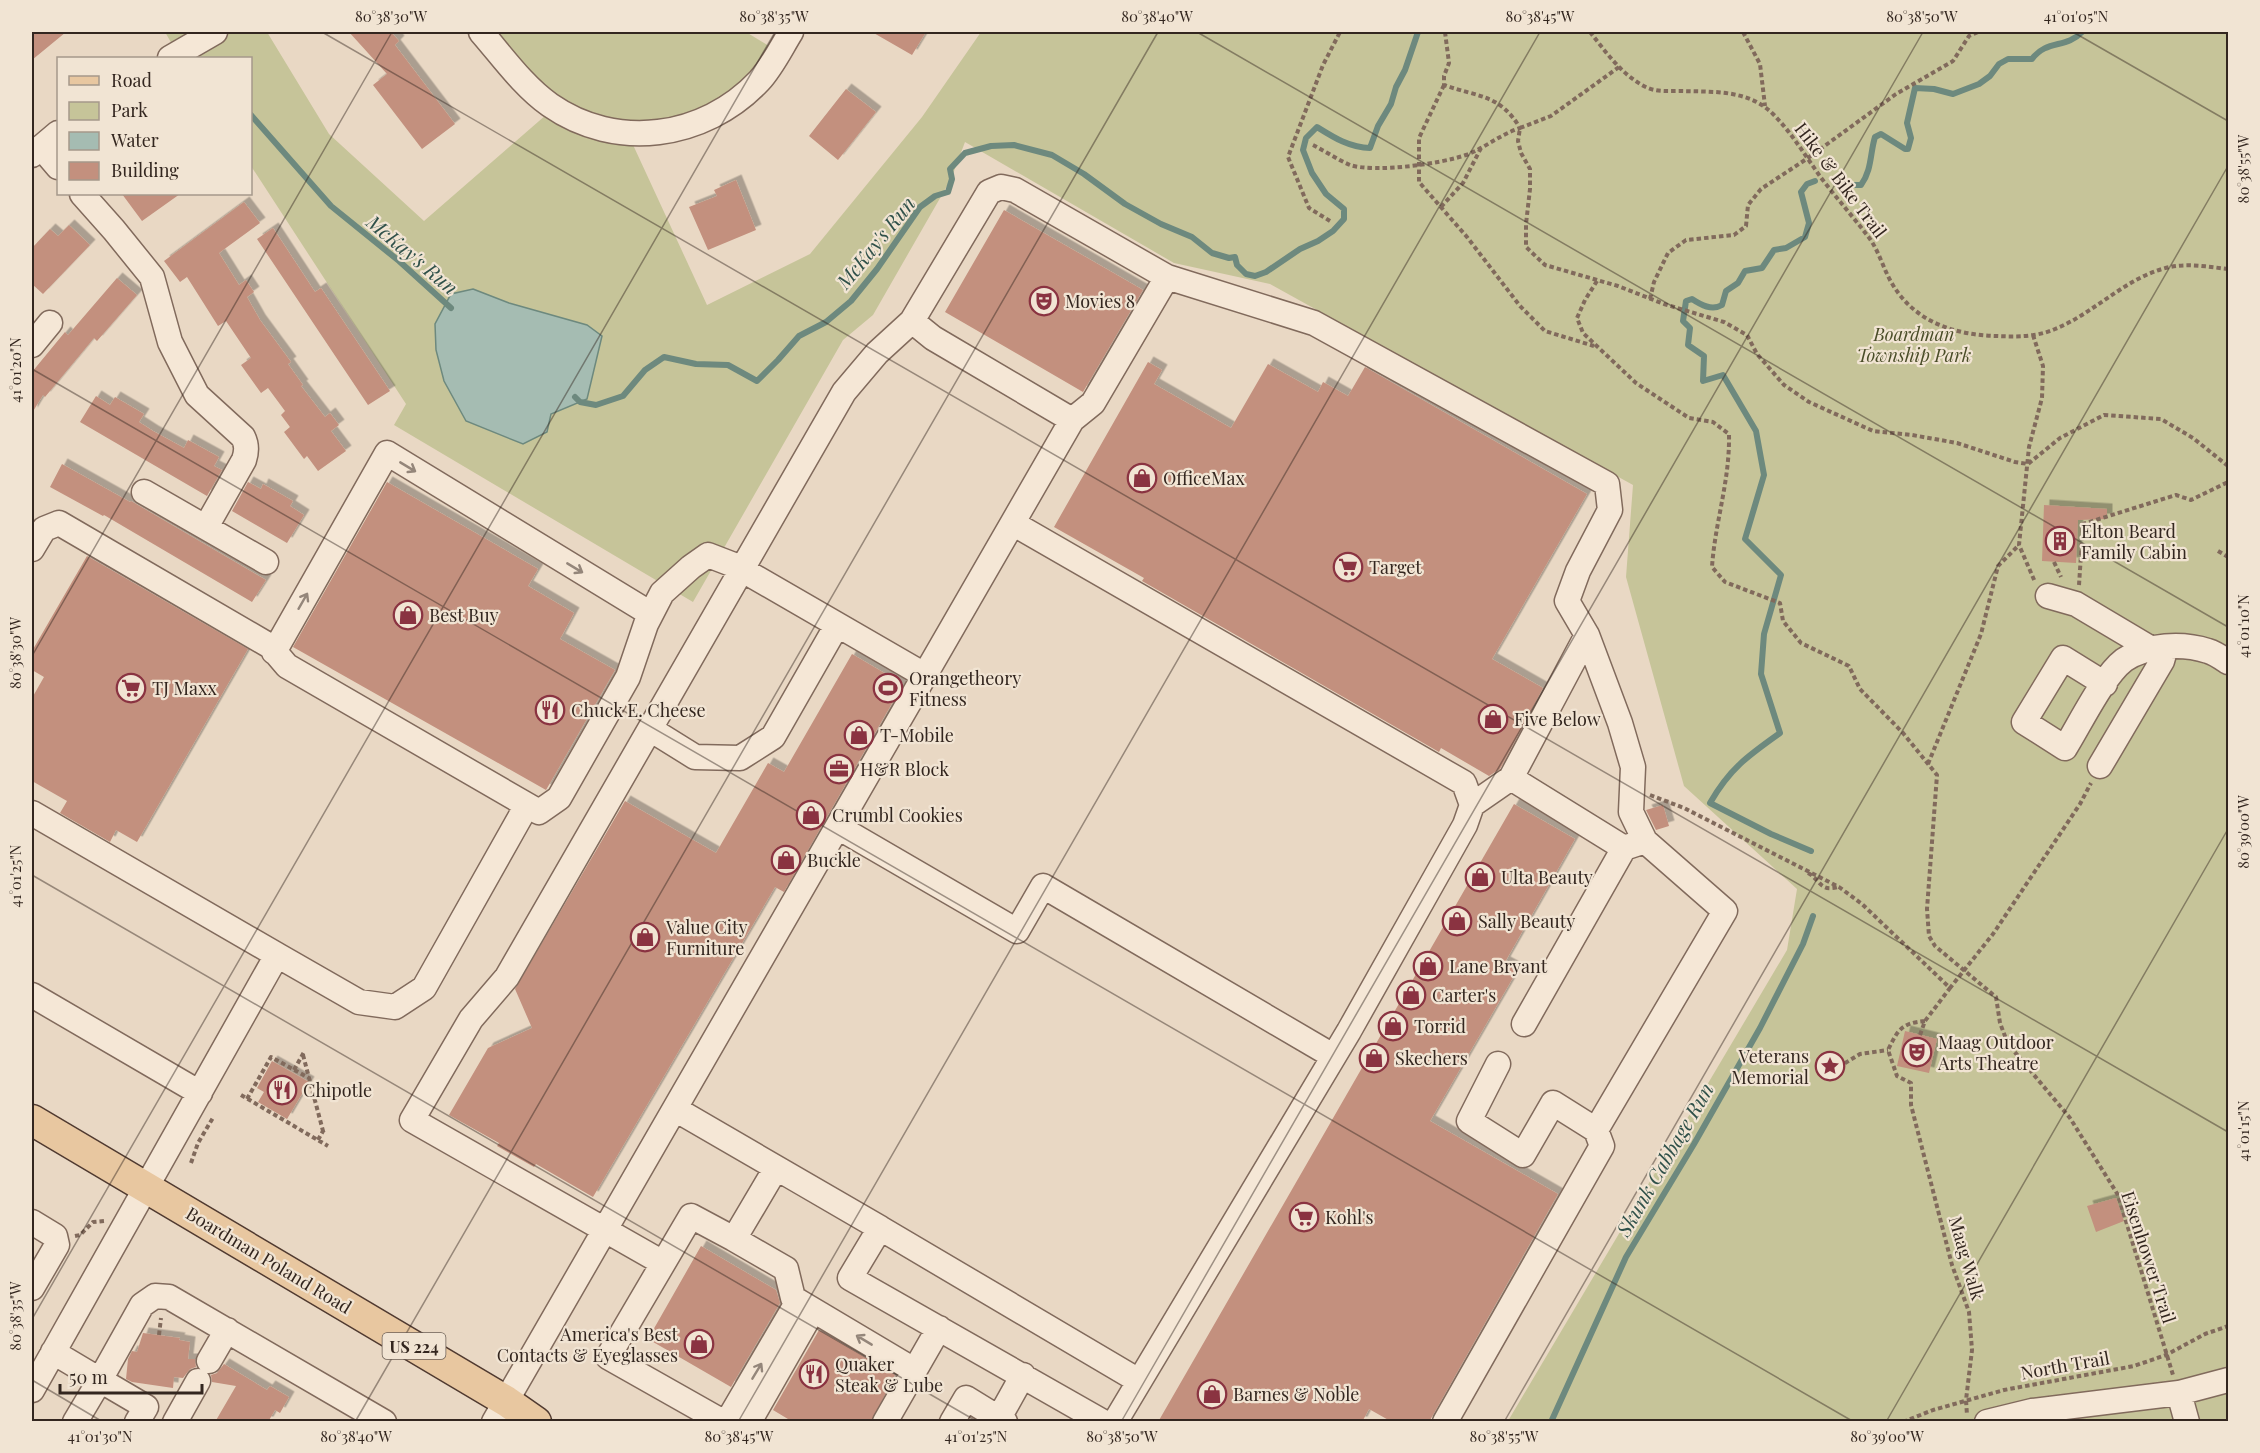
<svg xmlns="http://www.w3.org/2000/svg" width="2260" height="1453" viewBox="0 0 2260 1453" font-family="'Playfair Display',serif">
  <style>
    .green { fill: #c6c499 }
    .water { fill: #a5bcb2; stroke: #6d897e; stroke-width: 1.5 }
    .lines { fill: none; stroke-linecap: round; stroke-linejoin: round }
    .stream { stroke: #6d897e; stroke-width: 6 }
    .building { fill: #c3907e; filter: url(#shadow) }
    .minor-casing { stroke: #816a5c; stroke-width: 27 }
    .major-casing { stroke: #503a30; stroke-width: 33 }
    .path { stroke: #816a5c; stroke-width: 4; stroke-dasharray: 4.5 3; stroke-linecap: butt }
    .minor { stroke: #f5e7d6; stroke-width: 24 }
    .major { stroke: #e8c7a0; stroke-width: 30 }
    .oneway { stroke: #94867a }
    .ticks { fill: none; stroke: #33261f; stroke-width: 1.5; stroke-opacity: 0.45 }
    .labels { text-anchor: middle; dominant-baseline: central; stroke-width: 4.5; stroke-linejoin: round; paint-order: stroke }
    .shield { fill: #f1e4d3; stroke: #6c5f55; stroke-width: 1.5 }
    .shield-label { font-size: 16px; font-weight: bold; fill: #33261f }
    .street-label { font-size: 18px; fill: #33261f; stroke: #f1e4d3 }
    .poi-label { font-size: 18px; fill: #33261f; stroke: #f1e4d3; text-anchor: start }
    .park-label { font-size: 18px; font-style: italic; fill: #4a4d28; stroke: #f1e4d3 }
    .water-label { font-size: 20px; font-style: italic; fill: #30514a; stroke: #f1e4d3 }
    .neatline { fill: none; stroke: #33261f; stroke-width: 2 }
    .ticks-label { font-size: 15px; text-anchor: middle; fill: #33261f }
  </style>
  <defs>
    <filter id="shadow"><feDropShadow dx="5.5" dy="-5.5" stdDeviation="0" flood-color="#0004"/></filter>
  </defs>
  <rect width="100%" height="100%" fill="#e9d8c4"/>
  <path class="green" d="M165,32H267L329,134L424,221L554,108L628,134L707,305L810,254L922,117L981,32H2228V1421H1508L1787,950L1797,889L1684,786L1626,577L1633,485L1270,284L1174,263L965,142L951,179L873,315L843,340L693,602L394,425L406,404L251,166L250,58H180Z
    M494,32H746L769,46C760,59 751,76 739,87C683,137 595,135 538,85C522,70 508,49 494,32Z"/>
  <path class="water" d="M473,289L509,303L587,325L602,336L587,399L551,414L547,432L523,444L466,421L444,381L436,350L435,324L451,294Z"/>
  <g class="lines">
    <path class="stream" d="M250,114L331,206L399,261L451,308
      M1839,185H1861C1872,170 1870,153 1875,137L1881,134L1905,149H1908L1911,138L1907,123L1915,88L1934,89L1953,94L1979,84L1990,76L1999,64L2008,59H2032C2047,39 2066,49 2082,32
      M575,397L580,402L596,405L623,396L645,370L664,357L696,364L728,365L757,381L778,360L799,336L826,322L851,301L877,269L920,207L935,196L948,192L952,179L950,169L965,153L991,146L1014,145L1052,155L1084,174L1125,204L1161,224L1192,237L1212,253L1229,258L1235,257L1237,265L1246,274L1255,276L1266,272L1300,249L1318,241L1333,231L1344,219V209L1326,194L1312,173L1303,150L1306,138L1317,127C1333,137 1350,148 1370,148L1378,126L1391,104L1396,87L1405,70L1418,32
      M1811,851L1771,834L1710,803C1730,768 1749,755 1780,733L1761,674L1764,634L1781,575L1745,539L1764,475L1756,431L1723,375L1703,381L1704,356L1688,345L1690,328L1683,321L1686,301L1692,299C1701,305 1712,311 1722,305L1726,291L1738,283L1745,271L1762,268L1774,250L1786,248L1805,237L1809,223L1801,192L1807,184L1815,181
      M1551,1422L1626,1257L1694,1144L1760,1028L1803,944L1813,916"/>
  </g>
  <path class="building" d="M32,32H66L32,60Z
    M349,32H391L399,41L395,45L455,124L422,149L373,85L387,74Z
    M872,32H926L912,55Z
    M846,89L876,112L838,160L809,136Z
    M736,180L756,230L708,250L689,207L717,196L714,190Z
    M122,194H180L142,221Z
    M244,202L260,223L219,253L239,285L246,280L254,292L247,297L260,320L291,362L288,364L303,385L301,386L325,417L330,413L339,425L331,431L346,451L318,471L307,456L304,459L284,432L290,427L281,415L285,411L268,388L261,393L241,365L251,358L226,321L218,326L187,277L180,282L164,261Z
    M1004,210L1143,290L1083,392L945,312Z
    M69,225L90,245L43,294L32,284V248L50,229L58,236Z
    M273,228L315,292L321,288L390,391L368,405L257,239Z
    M117,278L137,295L97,341L94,338L45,397L43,395L32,413V372L65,332L68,335Z
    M1148,362L1162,370L1154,384L1231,428L1268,364L1318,392L1323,382L1348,396L1365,367L1587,494L1492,659L1543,688L1500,769L1489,776L1441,748L1439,752L1142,581L1144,578L1054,527Z
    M96,396L110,405L115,397L144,414L139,422L153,431L184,448L188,440L219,457L214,466L222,470L207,496L80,422Z
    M62,464L130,502L131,501L266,580L252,602L104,515L103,516L50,487Z
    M248,482L261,489L263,484L293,501L290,506L304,515L287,543L232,511Z
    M387,482L538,569L528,586L574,613L560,639L615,670L546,790L293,647Z
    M2044,505L2107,509V519L2078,520L2076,563L2042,561Z
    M87,556L248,649L137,842L116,830L110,842L60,813L67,801L32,781V698L44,677L32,670V651Z
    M852,654L903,684L784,892L775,887L593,1197L536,1164L534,1167L497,1146L499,1143L449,1115L488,1048L532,1028L515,989L625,801L716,853L768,763L784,772Z
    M1514,804L1575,839L1505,962L1518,969L1430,1121L1558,1194L1429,1422H1392L1369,1409L1362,1422H1158Z
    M1663,805L1669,826L1656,830L1646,810Z
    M1905,1031L1937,1039L1929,1073L1897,1066Z
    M272,1061L309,1082L287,1119L258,1102L264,1092L257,1088Z
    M2116,1198L2124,1221L2096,1232L2087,1206Z
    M701,1246L776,1290L780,1303L731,1387L648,1339Z
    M819,1330L895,1375L871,1422H793L773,1410Z
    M143,1333L180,1338L179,1340L190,1342L188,1359H195L196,1367L190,1369L183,1378L174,1377L173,1388L132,1382L126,1379L128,1359L132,1351L137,1352Z
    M224,1364L267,1390L270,1386L289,1397L280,1413L275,1410L268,1422H215L236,1386L212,1382L211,1375L217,1373Z"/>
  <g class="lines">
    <g class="minor-casing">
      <path id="minor" d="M481,32C502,56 523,86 550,105C616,151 704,139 759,81C772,67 781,48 791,32
        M170,58L215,32
        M41,147L58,167
        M32,155L58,133
        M82,194L114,230L152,277L170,342L197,395L243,437C247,445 247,451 244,460L206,527
        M32,345L50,323
        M1072,420L1093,403L1167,277
        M144,492L266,562
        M1014,524L1464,783L1472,805L1465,825L1349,1031L1115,1422
        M32,549L44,529L59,523L270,646L287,666L539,812L559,798L628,677L646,624L662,593L691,567L708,555L734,565L926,676
        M2048,596L2076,604L2150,648
        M274,652L387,453L651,614
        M2105,684L2063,658L2024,722L2065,748C2080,724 2103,676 2124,660C2147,644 2183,643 2208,651C2215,653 2222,658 2228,662
        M650,729L695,757L740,758L773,737L837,625
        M2100,766L2162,661L2166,647
        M1511,778L1587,635
        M1472,805L1511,778L1624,848L1645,841L1725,911L1596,1130L1553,1103L1523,1155L1469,1121L1498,1064
        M32,813L277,955
        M838,827L1017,931L1043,886L1333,1056
        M32,995L200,1093
        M1524,1024L1624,848
        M675,1109L880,1228L850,1278L1103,1422
        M32,1222L55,1236L57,1245L32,1288
        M880,1228L1139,1381
        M734,1239L786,1269L793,1298L914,1370
        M663,1263L412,1120L471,1019L507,977L844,392L877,353L912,321L989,192L1001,187L1015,190L1167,277L1314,323L1607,484L1610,510L1578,571L1567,601L1587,635L1620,723L1633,767L1631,812L1645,841
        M53,1352L100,1380L142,1305L155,1296L169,1297L384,1422
        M209,1361L227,1330
        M32,1390L277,955L359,1002L395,1007L424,988L527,805
        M2179,1393L2187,1422
        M999,1418L1023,1375
        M75,1422L100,1380L146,1407L137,1422
        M175,1422L198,1381
        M494,1422L1072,420L933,338L912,321
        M723,1422L608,1357L691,1216L734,1239L776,1168
        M727,1422L798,1301
        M749,1422L813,1310
        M885,1422L939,1328
        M952,1422L966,1398L1005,1422
        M1445,1422L1602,1146L1596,1130
        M1987,1422L2032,1411L2179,1393L2228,1380"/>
    </g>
    <g class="major-casing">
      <path id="major" d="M32,1120L506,1401L536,1422"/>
    </g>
    <path class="path" d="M1590,32C1606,52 1623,77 1648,88C1658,92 1668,91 1679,91C1712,92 1748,89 1773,114C1792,133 1806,157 1822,179C1838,200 1855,219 1870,239C1879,252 1883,267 1890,280C1912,321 1953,335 1997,336C2016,337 2037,337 2055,329C2095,313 2127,276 2170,267C2189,263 2209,267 2228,269
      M1743,32L1760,64L1765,106
      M1619,67L1551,116L1520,128L1518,141L1521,153L1530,169V189L1526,224V247L1545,265L1618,286L1664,304L1724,322L1747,335L1757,354L1784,385L1809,402L1873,431L1912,435L1957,443L2015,462L2028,464L2060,438L2104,415L2161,419L2193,438L2228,466
      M1444,85L1419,138V182L1467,237L1520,306L1545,331L1594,346
      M1313,145C1325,151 1338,160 1350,165C1375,173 1440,164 1466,155C1485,148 1499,135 1520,128C1500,94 1477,97 1444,85V76L1449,63L1445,32
      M1441,207L1463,183L1481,148
      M1330,221L1309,208L1288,157L1323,65L1340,32
      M1597,281L1585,300L1577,318L1583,333L1636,383L1689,418L1713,422L1729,434C1730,481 1715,522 1712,567L1725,582L1780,603L1783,621L1801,643L1849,666L1860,689L1903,733L1937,775L1927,909L1929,936L1935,946L1996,997L2000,1023L2008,1044L2070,1118L2118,1195L2173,1375
      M1650,299L1654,282L1668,253L1686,240L1734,235L1746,226L1748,205L1761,189L1808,158L1896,94L1953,61L1969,36L1978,32
      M2033,335L2043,366L2042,398L2029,447L2019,545L2035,582
      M2218,551L2228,557
      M2054,562L2061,577
      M2079,585L2083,524L2176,495L2191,500L2228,482
      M1928,764L1981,634L1998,566L2019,545
      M1650,795L1684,808L1839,887L1862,904L1950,988L1993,934L2080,804L2091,783
      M1808,873C1821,880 1819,892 1838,887
      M1925,1021C1901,1023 1898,1030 1888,1050L1897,1076L1911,1083V1105L1952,1265L1969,1312L1972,1350L1966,1400L1967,1415
      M1920,1035L1925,1021L1950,988
      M303,1055L323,1131
      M294,1070L304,1052
      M1832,1071L1860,1054L1888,1050
      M241,1095L328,1146
      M247,1099L271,1057L309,1078
      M318,1140L323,1131L324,1134
      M191,1163L198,1143L214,1116
      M75,1236L80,1235L93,1222L104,1221
      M159,1335L161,1318
      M1903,1422L1933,1410L2004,1390L2134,1366L2166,1355L2205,1334L2228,1326"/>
    <use href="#minor" class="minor"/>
    <use href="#major" class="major"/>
  </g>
  <defs><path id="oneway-shaft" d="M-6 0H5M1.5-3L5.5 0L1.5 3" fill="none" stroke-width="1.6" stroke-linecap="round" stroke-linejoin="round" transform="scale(1.5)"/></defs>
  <g class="oneway">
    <use href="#oneway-shaft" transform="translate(408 467) rotate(31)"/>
    <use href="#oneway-shaft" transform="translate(575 568) rotate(31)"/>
    <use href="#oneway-shaft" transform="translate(303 601) rotate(-60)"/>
    <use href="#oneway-shaft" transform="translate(864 1340) rotate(-149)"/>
    <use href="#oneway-shaft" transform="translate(757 1371) rotate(-59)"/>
  </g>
  <path class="ticks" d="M322,32L2228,1132M1197,32L2228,627M2073,32L2228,121M32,369L1854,1422M32,656L392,32M32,875L978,1422M32,1319L775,32M32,1380L103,1422M355,1422L1158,32M738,1422L1540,32M1121,1422L1923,32M1504,1422L2228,166M1886,1422L2228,829"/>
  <defs>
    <g id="theatre-ring" transform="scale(1.5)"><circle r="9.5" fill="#f1e4d3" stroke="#8a3341" stroke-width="1.5"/><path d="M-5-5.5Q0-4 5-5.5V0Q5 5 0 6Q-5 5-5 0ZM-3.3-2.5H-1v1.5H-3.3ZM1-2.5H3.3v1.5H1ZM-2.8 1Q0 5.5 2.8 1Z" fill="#8a3341"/></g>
    <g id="shop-ring" transform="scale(1.5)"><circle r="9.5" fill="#f1e4d3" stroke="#8a3341" stroke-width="1.5"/><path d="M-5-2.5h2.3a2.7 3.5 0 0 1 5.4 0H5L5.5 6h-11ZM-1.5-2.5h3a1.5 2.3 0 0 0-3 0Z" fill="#8a3341"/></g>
    <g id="building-ring" transform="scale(1.5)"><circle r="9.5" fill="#f1e4d3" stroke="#8a3341" stroke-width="1.5"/><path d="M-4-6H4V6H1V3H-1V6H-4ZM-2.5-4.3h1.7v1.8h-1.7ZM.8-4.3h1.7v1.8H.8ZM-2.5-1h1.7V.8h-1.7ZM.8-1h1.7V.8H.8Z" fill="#8a3341"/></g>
    <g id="supermarket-ring" transform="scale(1.5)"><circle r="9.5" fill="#f1e4d3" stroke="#8a3341" stroke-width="1.5"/><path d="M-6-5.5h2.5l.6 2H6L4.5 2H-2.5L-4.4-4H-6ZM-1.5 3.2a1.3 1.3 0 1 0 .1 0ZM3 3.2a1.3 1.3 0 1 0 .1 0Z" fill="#8a3341"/></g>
    <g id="stadium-ring" transform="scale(1.5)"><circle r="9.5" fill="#f1e4d3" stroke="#8a3341" stroke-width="1.5"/><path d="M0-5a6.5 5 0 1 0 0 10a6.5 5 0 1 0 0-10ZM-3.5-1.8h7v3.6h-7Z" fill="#8a3341"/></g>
    <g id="restaurant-ring" transform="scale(1.5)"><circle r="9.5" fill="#f1e4d3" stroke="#8a3341" stroke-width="1.5"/><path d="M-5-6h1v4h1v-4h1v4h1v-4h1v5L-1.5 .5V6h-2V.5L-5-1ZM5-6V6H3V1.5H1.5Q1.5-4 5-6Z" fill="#8a3341"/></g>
    <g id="office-ring" transform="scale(1.5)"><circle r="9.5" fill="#f1e4d3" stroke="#8a3341" stroke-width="1.5"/><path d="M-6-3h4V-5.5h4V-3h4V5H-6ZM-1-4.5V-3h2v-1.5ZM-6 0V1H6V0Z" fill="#8a3341"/></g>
    <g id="sight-ring" transform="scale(1.5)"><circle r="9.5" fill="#f1e4d3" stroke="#8a3341" stroke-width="1.5"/><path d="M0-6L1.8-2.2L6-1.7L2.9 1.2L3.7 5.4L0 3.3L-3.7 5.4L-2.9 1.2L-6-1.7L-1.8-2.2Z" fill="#8a3341"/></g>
  </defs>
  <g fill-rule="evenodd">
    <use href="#theatre-ring" x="1044" y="301"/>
    <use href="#shop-ring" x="1142" y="478"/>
    <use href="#building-ring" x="2060" y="541"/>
    <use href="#supermarket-ring" x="1348" y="567"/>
    <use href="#shop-ring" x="408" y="615"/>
    <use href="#supermarket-ring" x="131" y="688"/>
    <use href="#stadium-ring" x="888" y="688"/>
    <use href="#restaurant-ring" x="550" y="710"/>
    <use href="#shop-ring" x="1493" y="719"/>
    <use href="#shop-ring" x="859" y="735"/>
    <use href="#office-ring" x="839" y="769"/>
    <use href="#shop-ring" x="811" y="815"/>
    <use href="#shop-ring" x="786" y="860"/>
    <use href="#shop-ring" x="1480" y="877"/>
    <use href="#shop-ring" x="1457" y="921"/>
    <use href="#shop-ring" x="645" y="937"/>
    <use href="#shop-ring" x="1428" y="966"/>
    <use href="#shop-ring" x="1411" y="995"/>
    <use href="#shop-ring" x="1393" y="1026"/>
    <use href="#theatre-ring" x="1917" y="1052"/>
    <use href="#shop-ring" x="1374" y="1058"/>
    <use href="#sight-ring" x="1830" y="1066"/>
    <use href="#restaurant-ring" x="282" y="1090"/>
    <use href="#supermarket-ring" x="1304" y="1217"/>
    <use href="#shop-ring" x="699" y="1344"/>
    <use href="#restaurant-ring" x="814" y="1374"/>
    <use href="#shop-ring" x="1212" y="1394"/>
  </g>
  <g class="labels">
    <rect class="shield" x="382.5" y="1333" width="63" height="26" rx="4.5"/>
    <g class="shield-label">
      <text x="414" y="1346">US 224</text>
    </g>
    <g class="street-label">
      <text transform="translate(1841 180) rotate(53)">Hike &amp; Bike Trail</text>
      <text transform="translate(2149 1257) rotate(72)">Eisenhower Trail</text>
      <text transform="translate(1967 1258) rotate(74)">Maag Walk</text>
      <text transform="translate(269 1260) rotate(31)">Boardman Poland Road</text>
      <text transform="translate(2065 1365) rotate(-10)">North Trail</text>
    </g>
    <g class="poi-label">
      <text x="1065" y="301">Movies 8</text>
      <text x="1163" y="478">OfficeMax</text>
      <text x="2081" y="531">Elton Beard<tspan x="2081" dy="21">Family Cabin</tspan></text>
      <text x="1369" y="567">Target</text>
      <text x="429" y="615">Best Buy</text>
      <text x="909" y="678">Orangetheory<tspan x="909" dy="21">Fitness</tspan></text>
      <text x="152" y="688">TJ Maxx</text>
      <text x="571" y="710">Chuck E. Cheese</text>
      <text x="1514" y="719">Five Below</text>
      <text x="880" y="735">T-Mobile</text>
      <text x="860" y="769">H&amp;R Block</text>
      <text x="832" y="815">Crumbl Cookies</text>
      <text x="807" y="860">Buckle</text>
      <text x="1501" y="877">Ulta Beauty</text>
      <text x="1478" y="921">Sally Beauty</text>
      <text x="666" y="927">Value City<tspan x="666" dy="21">Furniture</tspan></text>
      <text x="1449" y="966">Lane Bryant</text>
      <text x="1432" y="995">Carter's</text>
      <text x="1414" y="1026">Torrid</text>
      <text x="1938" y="1042">Maag Outdoor<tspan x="1938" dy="21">Arts Theatre</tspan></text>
      <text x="1809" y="1056" text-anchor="end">Veterans<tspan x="1809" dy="21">Memorial</tspan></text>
      <text x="1395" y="1058">Skechers</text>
      <text x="303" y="1090">Chipotle</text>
      <text x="1325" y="1217">Kohl's</text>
      <text x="678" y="1334" text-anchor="end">America's Best<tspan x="678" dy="21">Contacts &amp; Eyeglasses</tspan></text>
      <text x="835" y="1364">Quaker<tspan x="835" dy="21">Steak &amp; Lube</tspan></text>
      <text x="1233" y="1394">Barnes &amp; Noble</text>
    </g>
    <g class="park-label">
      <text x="1914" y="334">Boardman<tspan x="1914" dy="21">Township Park</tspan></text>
    </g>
    <g class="water-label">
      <text transform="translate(875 242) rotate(-51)">McKay's Run</text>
      <text transform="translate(413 254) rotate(40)">McKay's Run</text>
      <text transform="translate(1664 1159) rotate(-60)">Skunk Cabbage Run</text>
    </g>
  </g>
  <rect width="2260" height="1453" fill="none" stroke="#f1e4d3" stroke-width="66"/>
  <rect x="57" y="57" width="195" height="138" fill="#f1e4d3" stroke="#a5988b" stroke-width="1.5"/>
  <rect x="69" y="76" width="30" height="9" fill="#e8c7a0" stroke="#a5988b" stroke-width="1.5"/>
  <text x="111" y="87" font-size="18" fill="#33261f">Road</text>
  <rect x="69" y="102" width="30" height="18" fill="#c6c499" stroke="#a5988b" stroke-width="1.5"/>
  <text x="111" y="117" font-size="18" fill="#33261f">Park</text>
  <rect x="69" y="132" width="30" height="18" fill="#a5bcb2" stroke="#a5988b" stroke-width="1.5"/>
  <text x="111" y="147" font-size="18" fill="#33261f">Water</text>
  <rect x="69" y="162" width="30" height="18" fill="#c3907e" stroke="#a5988b" stroke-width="1.5"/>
  <text x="111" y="177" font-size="18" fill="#33261f">Building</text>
  <path d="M60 1384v9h142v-9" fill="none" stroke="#33261f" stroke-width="3"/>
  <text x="69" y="1384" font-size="18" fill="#33261f" stroke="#f1e4d3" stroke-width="4.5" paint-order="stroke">50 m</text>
  <rect x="33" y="33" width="2194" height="1387" class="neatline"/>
  <g class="ticks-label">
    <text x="391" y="22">80°38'30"W</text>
    <text x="774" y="22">80°38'35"W</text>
    <text x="1157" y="22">80°38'40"W</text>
    <text x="1540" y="22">80°38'45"W</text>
    <text x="1922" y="22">80°38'50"W</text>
    <text x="2076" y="22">41°01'05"N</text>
    <text transform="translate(2244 169) rotate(-90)" y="5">80°38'55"W</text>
    <text transform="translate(16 370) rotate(-90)" y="5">41°01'20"N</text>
    <text transform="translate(2244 626) rotate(-90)" y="5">41°01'10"N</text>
    <text transform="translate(16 653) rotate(-90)" y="5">80°38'30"W</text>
    <text transform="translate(2244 832) rotate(-90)" y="5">80°39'00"W</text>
    <text transform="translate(16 876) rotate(-90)" y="5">41°01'25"N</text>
    <text transform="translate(2244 1131) rotate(-90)" y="5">41°01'15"N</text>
    <text transform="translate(16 1316) rotate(-90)" y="5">80°38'35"W</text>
    <text x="100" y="1442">41°01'30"N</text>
    <text x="356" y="1442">80°38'40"W</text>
    <text x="739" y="1442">80°38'45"W</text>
    <text x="976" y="1442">41°01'25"N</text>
    <text x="1122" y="1442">80°38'50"W</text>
    <text x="1504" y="1442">80°38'55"W</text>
    <text x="1887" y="1442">80°39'00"W</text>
  </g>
</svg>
